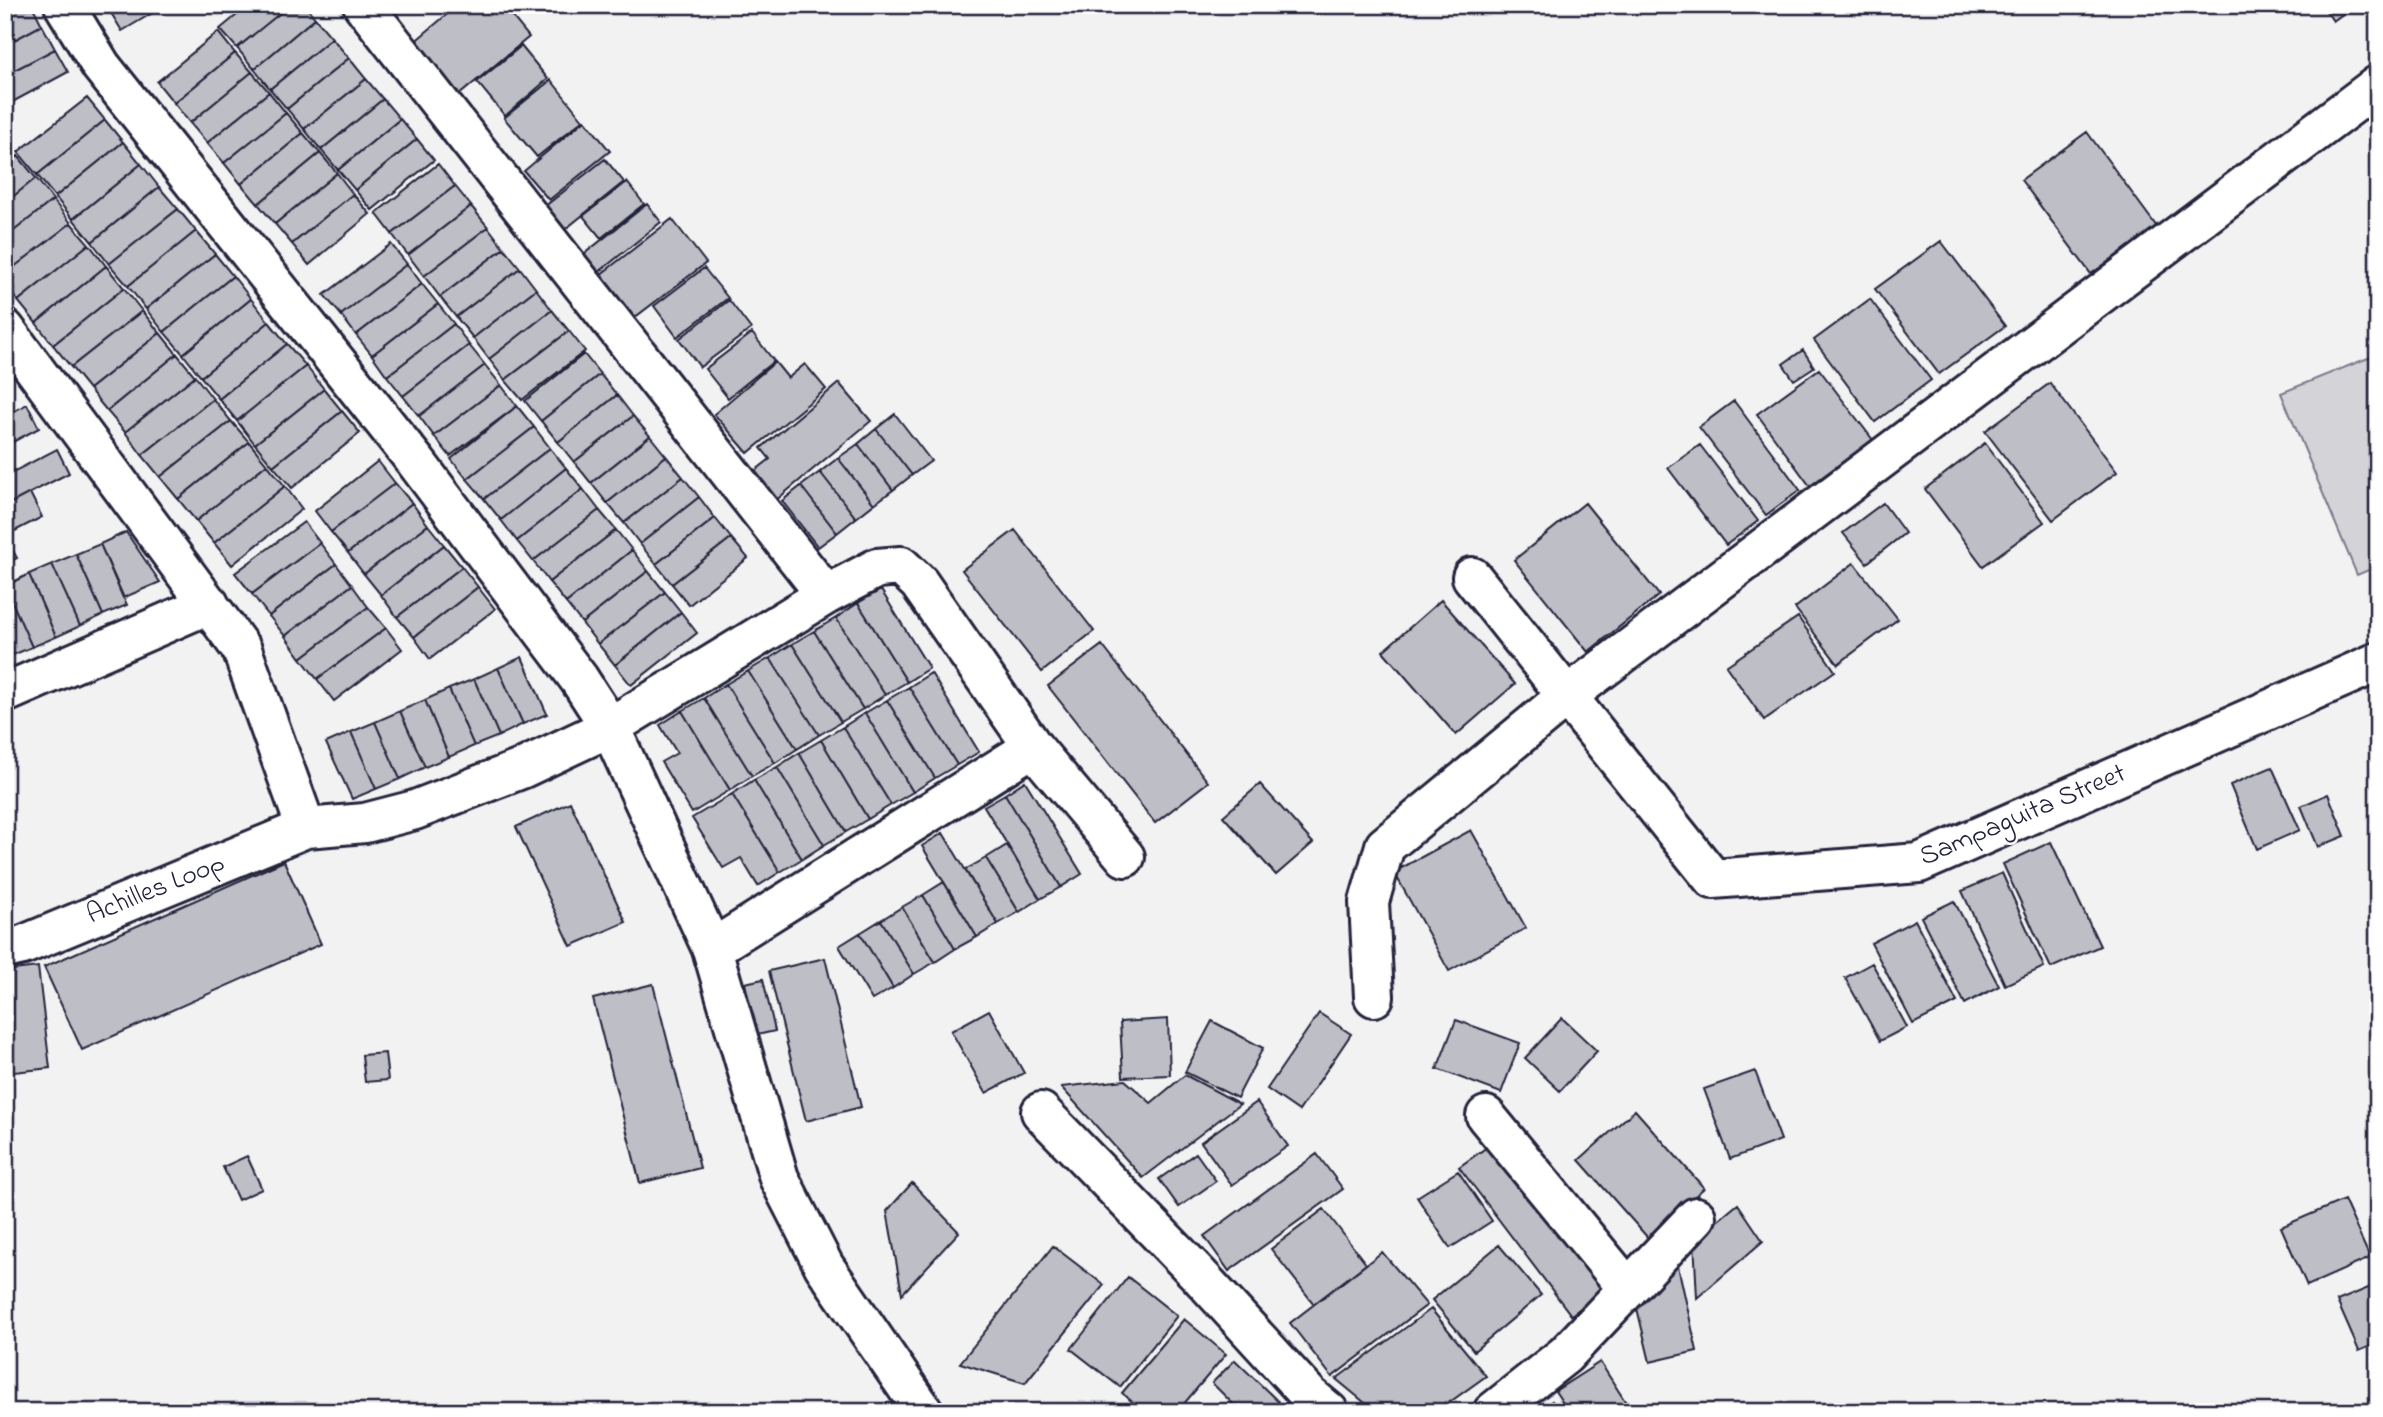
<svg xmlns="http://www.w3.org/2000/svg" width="2383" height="1417" viewBox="0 0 2383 1417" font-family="'Indie Flower',sans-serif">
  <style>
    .green { fill: #d3d3d8; stroke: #7a7a8a; stroke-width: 2 }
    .building { fill: #bebec6; stroke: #22223b; stroke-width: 2 }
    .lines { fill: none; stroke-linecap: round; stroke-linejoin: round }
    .minor-casing { stroke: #22223b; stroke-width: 44 }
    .minor { stroke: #fff; stroke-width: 38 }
    .labels { text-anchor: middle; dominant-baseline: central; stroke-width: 5; stroke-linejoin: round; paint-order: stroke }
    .street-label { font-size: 28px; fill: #22223b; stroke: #fff }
  </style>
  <rect width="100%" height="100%" fill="#f2f2f3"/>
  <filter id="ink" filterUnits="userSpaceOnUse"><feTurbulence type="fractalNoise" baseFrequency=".0143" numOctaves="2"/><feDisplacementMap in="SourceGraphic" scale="14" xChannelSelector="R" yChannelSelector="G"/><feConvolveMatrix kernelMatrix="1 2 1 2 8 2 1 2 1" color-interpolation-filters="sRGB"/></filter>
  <g filter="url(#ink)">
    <path class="green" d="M2378,354V566L2357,575L2281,393Z"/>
    <path class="building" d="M5,5H23L5,15Z
      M23,5H32L42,25L5,45V15Z
      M113,5H166L122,31L108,8Z
      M249,5H290L237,48L220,29Z
      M290,5H305L315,18L254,69L237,48Z
      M458,5H503L529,37L459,95L413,43Z
      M2322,5H2355L2333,21Z
      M315,18L332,38L270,89L254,69Z
      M42,25L55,49L5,75V45Z
      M218,32L235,53L174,103L157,82Z
      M332,38L349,58L287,109L270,89Z
      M521,46L548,79L505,116L477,82Z
      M55,49L68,72L5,106V75Z
      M235,53L252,72L190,123L174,103Z
      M349,58L366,79L304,129L287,109Z
      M252,72L269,92L207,143L190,123Z
      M366,79L383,99L321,150L304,129Z
      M551,80L583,120L537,157L504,118Z
      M269,92L286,113L224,163L207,143Z
      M87,98L105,120L37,175L18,152Z
      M383,99L400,119L338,170L321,150Z
      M286,113L303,133L241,184L224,163Z
      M400,119L417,139L355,190L338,170Z
      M105,120L123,142L55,197L37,175Z
      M585,120L610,151L549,200L524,171Z
      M2087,132L2157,227L2091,274L2021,180Z
      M303,133L320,153L258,204L241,184Z
      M417,139L434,160L372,210L355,190Z
      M123,142L141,164L73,219L55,197Z
      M320,153L337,173L275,224L258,204Z
      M18,156L36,178L5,203V166Z
      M605,159L624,182L563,231L544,207Z
      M141,164L159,187L92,242L73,219Z
      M438,164L455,186L392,234L376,213Z
      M337,173L353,194L292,244L275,224Z
      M36,178L53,200L5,238V203Z
      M627,182L644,204L601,238L583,216Z
      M455,186L471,206L408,255L392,234Z
      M159,187L178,209L109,264L92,242Z
      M353,194L370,214L309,265L292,244Z
      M53,200L71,223L5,274V238Z
      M647,204L661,222L599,272L584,254Z
      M471,206L488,227L424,276L408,255Z
      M178,209L196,231L128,286L109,264Z
      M672,219L706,263L634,318L600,275Z
      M71,223L89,244L18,301L5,286V274Z
      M488,227L504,248L440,297L424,276Z
      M196,231L215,254L146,309L128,286Z
      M1941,241L2005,326L1939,374L1875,289Z
      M89,244L106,266L36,323L18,301Z
      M391,244L407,264L341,315L324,295Z
      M504,248L520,268L456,317L440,297Z
      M215,254L233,276L164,332L146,309Z
      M407,264L422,284L356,335L341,315Z
      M106,266L124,288L53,345L36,323Z
      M520,268L536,289L473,338L456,317Z
      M704,268L728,298L677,337L654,306Z
      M233,276L251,299L183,354L164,332Z
      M422,284L438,304L372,355L356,335Z
      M124,288L142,311L71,367L53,345Z
      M536,289L552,310L489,359L473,338Z
      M251,299L269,322L201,377L183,354Z
      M1870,299L1931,380L1875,422L1814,340Z
      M729,300L751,329L700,367L679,339Z
      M438,304L454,324L387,376L372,355Z
      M552,310L569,331L505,380L489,359Z
      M142,311L160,333L89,389L71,367Z
      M269,322L287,344L219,399L201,377Z
      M454,324L469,345L403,396L387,376Z
      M569,331L585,351L522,400L505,380Z
      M160,333L177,354L107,411L89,389Z
      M752,333L774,361L728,398L705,369Z
      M287,344L306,366L237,421L219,399Z
      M469,345L485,365L419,416L403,396Z
      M1803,350L1814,367L1794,380L1783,364Z
      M177,354L195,376L125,432L107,411Z
      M584,354L600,374L541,421L525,401Z
      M775,362L788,378L805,364L826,389L748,453L714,414Z
      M485,365L501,385L434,436L419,416Z
      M306,366L324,389L255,444L237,421Z
      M1819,369L1873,440L1810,486L1757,414Z
      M600,374L617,395L558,442L541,421Z
      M195,376L213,399L142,455L125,432Z
      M839,383L871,421L769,506L746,478L770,459L761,448Z
      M2050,383L2117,472L2053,520L1985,431Z
      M501,385L517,406L450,456L434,436Z
      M324,389L342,411L273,466L255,444Z
      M617,395L633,416L574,462L558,442Z
      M213,399L231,421L160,477L142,455Z
      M1734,401L1800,490L1766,515L1699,427Z
      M27,404L39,428L5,446V416Z
      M517,406L534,427L467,479L451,459Z
      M342,411L360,433L292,488L273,466Z
      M895,414L931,461L912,475L876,429Z
      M633,416L650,436L591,483L574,462Z
      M231,421L249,442L178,499L160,477Z
      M534,427L550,448L484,499L467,479Z
      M876,429L912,475L893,490L858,444Z
      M650,436L666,456L607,503L591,483Z
      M249,442L267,464L196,521L178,499Z
      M1985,443L2044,522L1983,566L1925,489Z
      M858,444L893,490L874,504L838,458Z
      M1700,445L1758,521L1726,545L1668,468Z
      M550,448L566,468L501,520L484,499Z
      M57,449L69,473L5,506V476Z
      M666,456L683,477L624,523L607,503Z
      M838,458L874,504L856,518L820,472Z
      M378,461L395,483L331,532L315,511Z
      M267,464L285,486L214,543L196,521Z
      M566,468L583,489L517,541L501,520Z
      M820,472L856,518L837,533L801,486Z
      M683,477L699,497L640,544L624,523Z
      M395,483L412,503L348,553L331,532Z
      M285,486L302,509L232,565L214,543Z
      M801,486L837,533L818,547L782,501Z
      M583,489L599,510L533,561L517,541Z
      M30,493L42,517L5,536V506Z
      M699,497L715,518L656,564L640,544Z
      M412,503L428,525L364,574L348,553Z
      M1585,503L1659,595L1588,652L1514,560Z
      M1883,503L1905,533L1867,563L1843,533Z
      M599,510L616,530L549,582L533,561Z
      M715,518L731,538L672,584L656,564Z
      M304,522L320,543L252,594L235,573Z
      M428,525L444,545L381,595L364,574Z
      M616,530L632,550L566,603L549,582Z
      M1015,530L1094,631L1042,672L962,570Z
      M126,532L160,582L123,598L100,544Z
      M5,536L17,558L5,564Z
      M731,538L748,558L689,605L672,584Z
      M320,543L336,564L269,616L252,594Z
      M100,544L127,605L103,615L76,554Z
      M444,545L462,567L397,617L381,595Z
      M632,550L648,571L582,623L566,603Z
      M76,554L103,615L80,626L52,564Z
      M1854,563L1898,619L1838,664L1795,608Z
      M52,564L80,626L56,637L29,574Z
      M336,564L352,585L285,636L269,616Z
      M462,567L478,587L414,637L397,617Z
      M648,571L665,592L598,644L582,623Z
      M29,574L56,637L32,647L5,586Z
      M352,585L368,607L301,658L285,636Z
      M5,586L32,647L8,657L5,651Z
      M478,587L495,609L430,659L414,637Z
      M881,590L929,668L907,682L858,603Z
      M665,592L681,612L615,665L598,644Z
      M1441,600L1515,684L1456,735L1383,651Z
      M858,603L907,682L885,695L836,618Z
      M368,607L386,628L317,679L301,658Z
      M681,612L697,633L631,685L615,665Z
      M1798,617L1835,671L1764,720L1726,666Z
      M836,618L885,695L863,709L814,631Z
      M386,628L402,649L334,701L317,679Z
      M814,631L863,709L841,722L792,644Z
      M792,644L841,722L819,735L770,658Z
      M1102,645L1208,782L1155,823L1048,686Z
      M522,657L547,714L523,724L498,668Z
      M770,658L819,735L797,749L748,671Z
      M498,668L523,724L499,736L474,679Z
      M748,671L797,749L775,763L726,684Z
      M931,673L979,752L957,765L909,687Z
      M474,679L499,736L474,746L449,689Z
      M726,684L775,763L752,776L704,698Z
      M909,687L957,765L935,778L887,700Z
      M449,689L474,746L449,757L425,700Z
      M704,698L752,776L730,790L682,711Z
      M425,700L449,757L425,767L400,711Z
      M887,700L935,778L913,792L865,713Z
      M400,711L425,767L400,779L375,722Z
      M682,711L730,790L692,813L661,762L677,753L660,725Z
      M865,713L913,792L891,805L843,727Z
      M375,722L400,779L376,789L351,732Z
      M843,727L891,805L868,819L821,740Z
      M351,732L376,789L352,799L326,743Z
      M821,740L868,819L846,832L799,753Z
      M799,753L846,832L824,845L777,767Z
      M777,767L824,845L802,859L754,780Z
      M2272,767L2300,830L2257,849L2230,785Z
      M754,780L802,859L780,872L732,794Z
      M1025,781L1082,874L1061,887L1005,794Z
      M1260,784L1313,843L1276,875L1223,816Z
      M732,794L780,872L758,886L741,858L723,868L692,818Z
      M1005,794L1061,887L1040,899L984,806Z
      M2328,794L2345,836L2318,847L2301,806Z
      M570,802L626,922L571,946L516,827Z
      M1471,830L1526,928L1449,971L1394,872Z
      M943,833L998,924L977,937L922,846Z
      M2051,842L2100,946L2051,968L2003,864Z
      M1007,845L1040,899L1019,912L986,858Z
      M986,858L1019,912L998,924L965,870Z
      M284,861L321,944L82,1050L44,967Z
      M2002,873L2044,967L2005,985L1962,891Z
      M944,882L977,937L955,949L923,895Z
      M923,895L955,949L935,962L902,907Z
      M1954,901L1999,986L1965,1004L1921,917Z
      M902,907L935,962L914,974L881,920Z
      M881,920L914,974L893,988L860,933Z
      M1915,920L1957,1002L1913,1024L1871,943Z
      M860,933L893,988L872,1000L839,946Z
      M825,958L861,1107L806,1121L769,971Z
      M1872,963L1907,1027L1880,1041L1845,978Z
      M38,967L50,1068L5,1073V971Z
      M763,979L775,1031L757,1035L745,983Z
      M653,984L700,1168L640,1183L593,999Z
      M989,1010L1024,1073L986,1093L951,1031Z
      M1319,1013L1351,1034L1299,1111L1267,1089Z
      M1562,1018L1597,1051L1560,1091L1525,1058Z
      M1168,1019L1170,1075L1123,1077L1120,1022Z
      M1456,1020L1520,1043L1501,1093L1437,1069Z
      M1212,1021L1263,1048L1237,1098L1185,1072Z
      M385,1053L388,1080L365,1082L362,1055Z
      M1755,1071L1781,1140L1730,1159L1704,1089Z
      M1185,1075L1240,1104L1143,1178L1061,1087L1125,1080L1151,1103Z
      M1257,1102L1288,1146L1232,1185L1201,1142Z
      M1635,1110L1704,1188L1648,1238L1579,1160Z
      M1497,1140L1609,1287L1571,1315L1459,1167Z
      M1196,1153L1216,1181L1179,1207L1159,1179Z
      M1317,1154L1343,1189L1229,1271L1204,1236Z
      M247,1156L262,1189L238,1200L223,1167Z
      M1458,1171L1492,1221L1450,1248L1417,1197Z
      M912,1183L959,1232L902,1294L887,1211Z
      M2344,1200L2370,1258L2307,1286L2281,1227Z
      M1738,1204L1763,1241L1697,1298L1694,1240Z
      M1324,1209L1366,1264L1314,1304L1271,1249Z
      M1499,1245L1541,1295L1474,1351L1432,1300Z
      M1053,1246L1104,1285L1025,1383L960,1363Z
      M1382,1252L1427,1305L1332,1377L1290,1323Z
      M1678,1266L1697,1351L1650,1362L1635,1300Z
      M1128,1277L1177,1316L1120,1387L1071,1349Z
      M2378,1284V1343L2359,1351L2337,1301Z
      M1431,1309L1486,1376L1436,1412H1376L1336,1379Z
      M1184,1319L1226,1354L1177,1412H1144L1122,1393Z
      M1235,1360L1289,1412H1241L1212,1383Z
      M1600,1362L1632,1412H1569L1555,1391Z
      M1552,1401L1560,1412H1538Z"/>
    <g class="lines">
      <g class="minor-casing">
        <path id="minor" d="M64,5L101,66L416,462L579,679L610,727L712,949L779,1178L824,1266L924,1412
          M363,5L826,595
          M5,329L242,650L306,828
          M1472,577L1713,879L1919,863L2378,662
          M5,693L209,604
          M5,949L23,945L306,828L365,823L415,810L521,769L610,727L826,595L877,568L901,566L919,583L1033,747L1125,857
          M712,949L1033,747
          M1374,997L1369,902L1385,846L1568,695L2378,85
          M1041,1112L1199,1275L1310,1396L1329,1412
          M1486,1116L1628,1289
          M1493,1412L1565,1355L1696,1217"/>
      </g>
      <use href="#minor" class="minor"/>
    </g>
  </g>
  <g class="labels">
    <g class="street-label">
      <text transform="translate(2023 816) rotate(-23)">Sampaguita Street</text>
      <text transform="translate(156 890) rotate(-22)">Achilles Loop</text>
    </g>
  </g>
  <rect width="2383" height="1417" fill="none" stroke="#fff" stroke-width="28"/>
  <rect x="14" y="14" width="2355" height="1389" fill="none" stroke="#22223b" stroke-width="2.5" filter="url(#ink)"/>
</svg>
